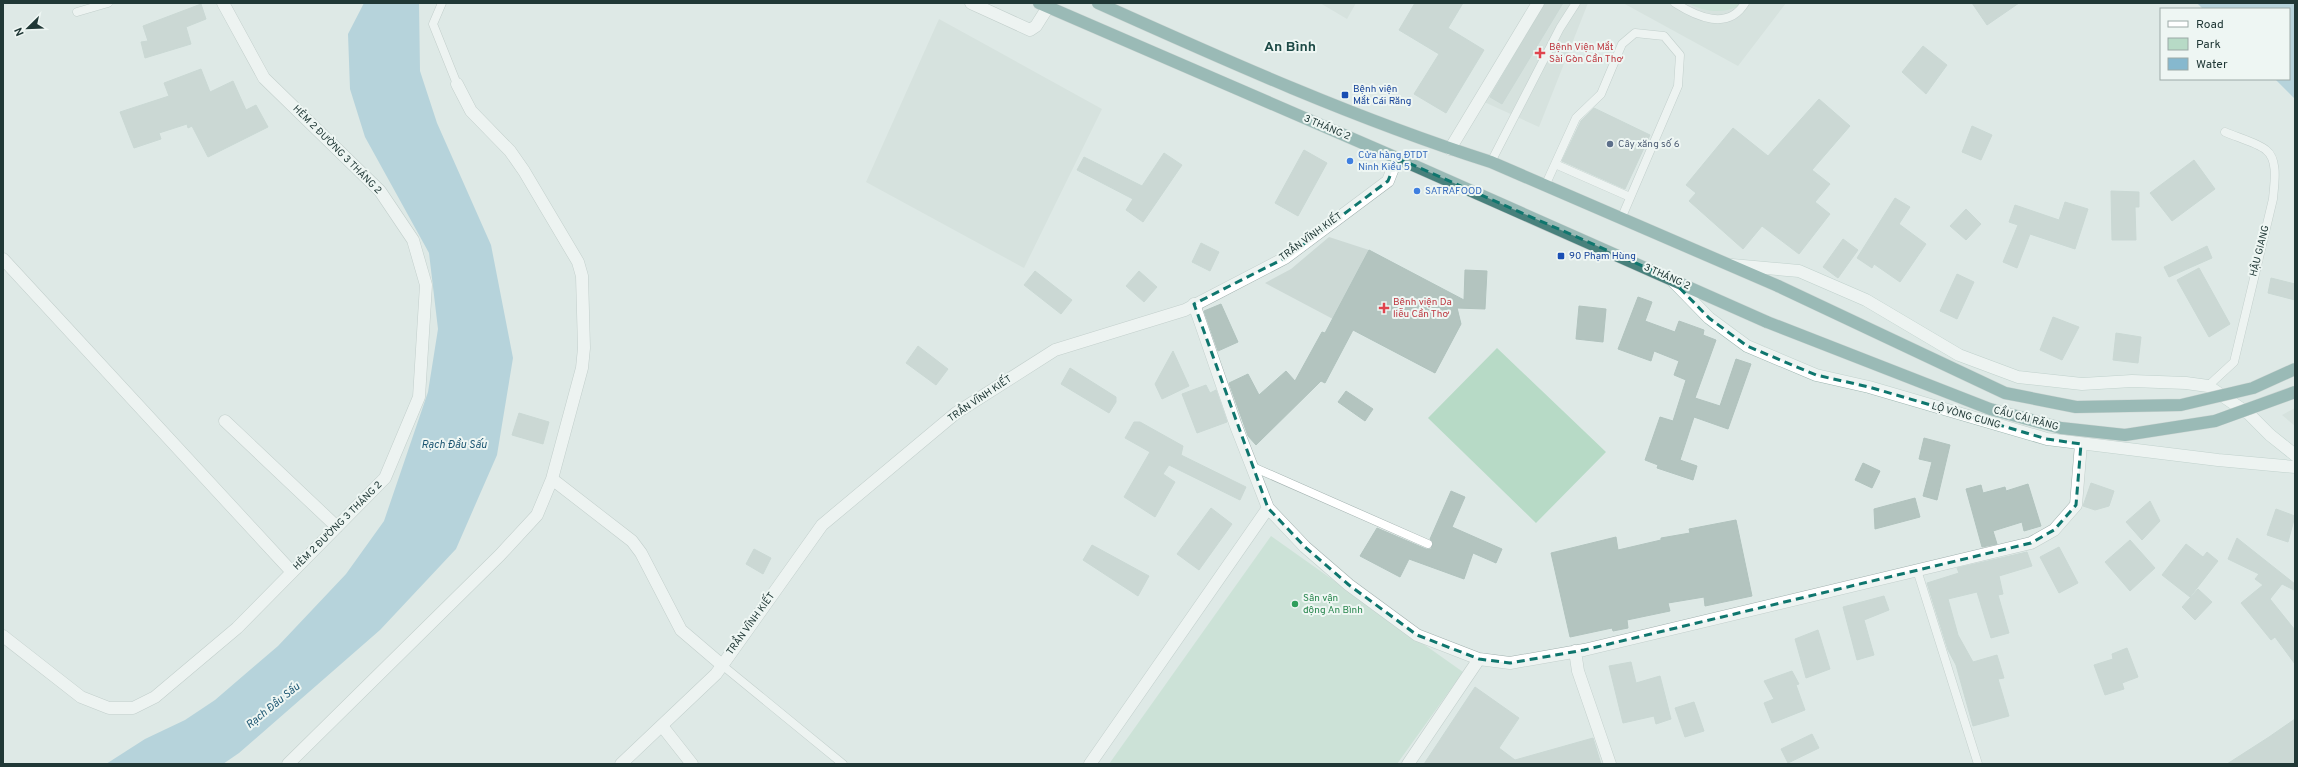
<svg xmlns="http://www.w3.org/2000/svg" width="2298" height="767" viewBox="0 0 2298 767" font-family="Overpass,sans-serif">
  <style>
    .built { fill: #ccd9d5 }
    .green { fill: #b7dac6 }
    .water { fill: #86b8ce }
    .building { fill: #b3c4bf; stroke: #b1c3be }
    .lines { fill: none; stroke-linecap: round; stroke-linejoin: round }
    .service-casing { stroke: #a1b0ae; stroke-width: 9 }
    .minor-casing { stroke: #a1b0ae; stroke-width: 13 }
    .tertiary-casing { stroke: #a1b0ae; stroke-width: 13 }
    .secondary-casing { stroke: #9db5b0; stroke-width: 13 }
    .trunk-casing { stroke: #bcc3c3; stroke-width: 13 }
    .service { stroke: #fff; stroke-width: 8 }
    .minor { stroke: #fff; stroke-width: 12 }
    .tertiary { stroke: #fff; stroke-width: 12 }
    .secondary { stroke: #fff; stroke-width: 12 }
    .trunk { stroke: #48817c; stroke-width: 12 }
    .trunk-bridge-casing { stroke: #bcc3c3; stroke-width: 13; stroke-linecap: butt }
    .trunk-bridge { stroke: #48817c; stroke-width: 12 }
    .marked { fill: none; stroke: #0f766e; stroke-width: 3; stroke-dasharray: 8 5; stroke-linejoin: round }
    .health-dot { fill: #e0444e; stroke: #eef6f3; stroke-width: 1.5 }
    .transit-dot { fill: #1a4fb4; stroke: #eef6f3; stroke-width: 1.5 }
    .service-dot { fill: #5c6f8a; stroke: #eef6f3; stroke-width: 1.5 }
    .shop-dot { fill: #3f7fe0; stroke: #eef6f3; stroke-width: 1.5 }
    .leisure-dot { fill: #2e9e5b; stroke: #eef6f3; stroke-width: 1.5 }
    .labels { text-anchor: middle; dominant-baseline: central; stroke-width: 4; stroke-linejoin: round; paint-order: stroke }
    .health-label { font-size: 10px; fill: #be3a42; stroke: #eef6f3; text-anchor: start }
    .transit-label { font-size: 10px; fill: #164399; stroke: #eef6f3; text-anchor: start }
    .street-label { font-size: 10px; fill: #203836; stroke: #eef6f3 }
    .service-label { font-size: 10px; fill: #4e5e75; stroke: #eef6f3; text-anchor: start }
    .shop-label { font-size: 10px; fill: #366cbe; stroke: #eef6f3; text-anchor: start }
    .leisure-label { font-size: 10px; fill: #27864d; stroke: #eef6f3; text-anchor: start }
    .water-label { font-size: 11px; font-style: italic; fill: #1c5672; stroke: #eef6f3 }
    .district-label { font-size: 14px; font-weight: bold; fill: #1d4a46; stroke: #eef6f3 }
  </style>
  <rect width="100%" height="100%" fill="#dee9e6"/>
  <path class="built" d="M1320,3H1356L1347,19Z
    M1541,3H1588L1539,127L1482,101Z
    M1623,3H1786L1738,66Z
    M939,19L1102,109L1024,268L866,182Z
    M1329,237L1369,250L1455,296L1461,324L1435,373L1265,283L1291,269Z
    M2295,408V426L2282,415Z"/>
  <path class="green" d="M1688,3H1739V6C1723,14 1703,12 1688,3Z
    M1497,348L1606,452L1536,523L1428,418Z
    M1271,536L1463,672L1397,764H1109Z"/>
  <path class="water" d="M364,3H419L420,71L437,123L491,245L513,358L497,455L456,549L380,630L239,753L223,764H106L145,739L185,720L215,700L278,646L346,574L384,521L428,392L438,329L429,253L365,137L350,89L348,34Z
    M2197,3H2295V99L2275,79H2289V9H2203Z"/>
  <path class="building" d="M1415,3H1463L1448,28L1484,50L1446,113L1414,94L1439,54L1399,30Z
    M1545,3H1563L1502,104L1490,97Z
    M1972,3H2019L1987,25Z
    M201,4L206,19L186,27L191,44L145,58L141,42L148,41L143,26Z
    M1923,46L1947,65L1926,94L1902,72Z
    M201,69L210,92L233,81L246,110L256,105L268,127L208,157L192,126L188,128L187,124L159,133L161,139L134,148L120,112L169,96L164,83Z
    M1819,99L1850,126L1812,170L1830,184L1815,202L1830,214L1799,254L1762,226L1743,249L1689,201L1696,193L1686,185L1733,128L1768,156Z
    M1594,108L1650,135L1625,189L1562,161L1581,121Z
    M1972,126L1992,135L1981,160L1962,152Z
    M1304,150L1327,163L1298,216L1275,203Z
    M1164,153L1182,165L1143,222L1126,210L1133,199L1077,170L1084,157L1142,186Z
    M2194,160L2215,189L2172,221L2150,193Z
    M2111,191L2139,192V207H2135L2136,240H2112Z
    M1895,198L1910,207L1899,224L1926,244L1900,282L1874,264L1872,268L1857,258Z
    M2065,202L2088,209L2075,249L2030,234L2017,268L2003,262L2018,225L2009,222L2015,205L2059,220Z
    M1966,209L1981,224L1966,240L1950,226Z
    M1843,239L1858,250L1838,278L1823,267Z
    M1201,243L1219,252L1210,271L1192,262Z
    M2207,246L2212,258L2169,277L2164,267Z
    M1369,250L1464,300L1465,270L1487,271L1485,309L1457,308L1461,324L1435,373L1353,330L1325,383L1321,381L1256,445L1248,436L1229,383L1248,374L1259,395L1286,371L1295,381L1322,332L1325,333Z
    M2199,268L2230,324L2209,337L2177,280Z
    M1035,271L1072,300L1061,314L1024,285Z
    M1139,271L1157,287L1144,302L1126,286Z
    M1957,274L1974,282L1957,319L1940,311Z
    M2271,278L2295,284V300L2268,293Z
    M1638,297L1652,302L1645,321L1675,332L1679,321L1704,330L1703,335L1716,340L1695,398L1720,406L1736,359L1751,364L1728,429L1694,417L1680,460L1697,466L1693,480L1657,468L1658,465L1645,460L1660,417L1673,421L1686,380L1674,375L1679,361L1654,351L1651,361L1618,349Z
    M1221,304L1238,342L1218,351L1204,311Z
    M1579,306L1606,309L1603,342L1576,339Z
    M2053,317L2079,327L2062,360L2040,350Z
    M2116,333L2141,337L2138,363L2113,360Z
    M918,346L948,369L936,385L906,363Z
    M1173,351L1189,386L1162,399L1155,384Z
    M1070,368L1116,397V402L1109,413L1061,384Z
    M1206,385L1210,393L1216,390L1227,422L1197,433L1182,394Z
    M1346,391L1373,409L1365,421L1338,402Z
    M519,413L549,422L543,444L512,435Z
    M1134,422H1140L1183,446L1181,455L1246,487L1240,500L1169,465L1163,474L1175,482L1155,517L1124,497L1150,452L1125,438Z
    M1924,438L1950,445L1937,500L1923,496L1932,462L1919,459Z
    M1863,463L1880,471L1872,488L1855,480Z
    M2091,483L2114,491L2109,506L2095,510L2083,506Z
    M2028,484L2041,526L2024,531L2022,522L1993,531L1997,544L1982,547L1966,489L1981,485L1983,493L2005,487L2006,491Z
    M1451,491L1465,497L1452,527L1502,549L1496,563L1473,553L1464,579L1409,559L1400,577L1360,556L1377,528L1426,549H1431L1433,544L1430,539Z
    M1915,498L1920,517L1875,529L1874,509Z
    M2150,501L2160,521L2142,540L2126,522Z
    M1211,508L1232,524L1199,570L1177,554Z
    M2276,509L2295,516L2288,542L2267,535Z
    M1736,520L1752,596L1705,606L1704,597L1668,603L1670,611L1627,620L1628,628L1613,631L1612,628L1570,637L1551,553L1616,537L1618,550L1661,540V538L1690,533L1689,529Z
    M2237,538L2295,584L2294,590L2282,584L2270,599L2295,630V664L2275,637L2271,640L2241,603L2263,585L2255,579L2259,574L2228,559Z
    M2130,540L2155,568L2130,591L2105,562Z
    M2186,544L2203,557L2207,552L2218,561L2190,597L2162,575Z
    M1092,545L1149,576L1138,596L1083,560Z
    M2059,547L2078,583L2059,593L2040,557Z
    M754,549L771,558L763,574L746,564Z
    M2027,552L2032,566L1999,576L2003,594L1998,595L2009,633L1991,638L1977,592L1948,599L1958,635L1973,662L1997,655L2004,678L1998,679L2009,716L1973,726L1956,665L1948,650L1927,583L1959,573L1957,568Z
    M2198,589L2212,602L2195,620L2182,607Z
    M1884,596L1889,610L1864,620L1874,655L1857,660L1843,607Z
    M1818,630L1830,669L1806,678L1795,639Z
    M2127,648L2138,677L2122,683L2124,689L2105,695L2094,665L2113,659L2112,654Z
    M1631,662L1636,683L1660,676L1671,719L1656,724L1654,716L1623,723L1609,666Z
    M1792,671L1799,684L1796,685L1805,710L1772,723L1764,703L1774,699L1764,681Z
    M1475,687L1519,718L1499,748L1515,760L1593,738L1601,764H1424Z
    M1694,702L1704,731L1685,737L1675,708Z
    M2295,719V764H2227L2269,737Z
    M1812,734L1819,748L1788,763L1781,749Z"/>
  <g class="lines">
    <g class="service-casing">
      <path id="service" d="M442,3L433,24L457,84
        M1675,3C1697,17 1728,31 1745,3
        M77,12L108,3
        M1491,162L1560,28L1576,3
        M1555,164L1630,197
        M1545,186L1576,118L1601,94L1622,44L1635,33L1664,36L1680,55L1678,86L1621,219
        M2208,386L2234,362L2273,199C2274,185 2279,160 2266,150C2258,143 2236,137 2225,132
        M1253,467L1428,544
        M1917,570L1978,764
        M722,665L843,764"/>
    </g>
    <g class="minor-casing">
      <path id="minor" d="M971,3L1030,30L1036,26L1048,7
        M1450,149L1538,3
        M3,259L292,572
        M1194,304L1236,426L1268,508L1305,547L1349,585L1417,635L1479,659L1510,663L1584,650L2031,543L2054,530L2076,505L2081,444
        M225,421L337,527
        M552,479L632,541L641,553L681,630L722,665
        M3,636L81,697L109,708H133L155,697L237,628L385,478L419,397L426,285L413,240L380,191L264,78L223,3
        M1575,651L1578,671L1610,764
        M662,726L692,764
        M288,764L500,555L537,515L552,479L582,368L584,348L582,276L578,262L524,171L510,151L471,111L457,84
        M1090,764L1268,508
        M1408,764L1479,659"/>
    </g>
    <g class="tertiary-casing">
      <path id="tertiary" d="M621,764L716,674L822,525L956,413L1055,350L1185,310L1285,258L1388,181L1397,158"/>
    </g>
    <g class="secondary-casing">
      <path id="secondary" d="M1732,265L1799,271L1866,300L1959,355L2018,377L2082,384L2132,381L2186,383L2208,386L2249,414L2270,435L2295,455
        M1671,279L1709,318L1747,346L1816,375L1869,387L2047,439L2218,460L2295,467"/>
    </g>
    <g class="trunk-casing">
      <path id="trunk" d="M1039,3L1397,158L1767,322
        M1098,3C1227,61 1356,119 1491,162L1778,286"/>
    </g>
    <use href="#service" class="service"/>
    <use href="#minor" class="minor"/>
    <use href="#tertiary" class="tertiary"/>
    <use href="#secondary" class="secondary"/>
    <use href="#trunk" class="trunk"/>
    <g class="trunk-bridge-casing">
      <path id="trunk-bridge" d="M1778,286L2005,393L2076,407L2181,405L2253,388L2295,369
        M1767,322L1990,409L2061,428L2125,435L2215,421L2295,392"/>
    </g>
    <use href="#trunk-bridge" class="trunk-bridge"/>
  </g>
  <path d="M0 0H2298V767H0ZM1397,158L1670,278L1709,318L1747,346L1816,375L1869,387L2047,439L2081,444L2076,505L2054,530L2031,543L1584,650L1510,663L1479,659L1417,635L1349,585L1305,547L1268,508L1194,304L1285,258L1388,181Z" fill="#dee9e6" fill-opacity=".55" fill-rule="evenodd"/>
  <path class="marked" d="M1397,158L1670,278L1709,318L1747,346L1816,375L1869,387L2047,439L2081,444L2076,505L2054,530L2031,543L1584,650L1510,663L1479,659L1417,635L1349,585L1305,547L1268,508L1194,304L1285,258L1388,181Z"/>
  <g class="health-dot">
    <path d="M1538 47h4v4h4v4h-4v4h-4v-4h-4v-4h4z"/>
    <path d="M1382 302h4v4h4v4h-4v4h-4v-4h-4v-4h4z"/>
  </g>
  <g class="transit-dot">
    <rect x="1341" y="91" width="8" height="8" rx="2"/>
    <rect x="1557" y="252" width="8" height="8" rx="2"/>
  </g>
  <circle class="service-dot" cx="1610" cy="144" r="4"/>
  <g class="shop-dot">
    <circle cx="1350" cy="161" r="4"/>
    <circle cx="1417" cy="191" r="4"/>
  </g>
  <circle class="leisure-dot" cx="1295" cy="604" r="4"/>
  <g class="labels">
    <g class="health-label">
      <text x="1549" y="47">Bệnh Viện Mắt<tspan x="1549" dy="12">Sài Gòn Cần Thơ</tspan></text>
      <text x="1393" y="302">Bệnh viện Da<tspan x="1393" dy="12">liễu Cần Thơ</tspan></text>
    </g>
    <g class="transit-label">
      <text x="1353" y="89">Bệnh viện<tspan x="1353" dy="12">Mắt Cái Răng</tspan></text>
      <text x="1569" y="256">90 Phạm Hùng</text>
    </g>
    <g class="street-label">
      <text transform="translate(1327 128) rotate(23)">3 THÁNG 2</text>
      <text transform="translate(337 150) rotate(45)">HẺM 2 ĐƯỜNG 3 THÁNG 2</text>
      <text transform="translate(1311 237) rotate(-36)">TRẦN VĨNH KIẾT</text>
      <text transform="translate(2260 251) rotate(-76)">HẬU GIANG</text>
      <text transform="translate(1667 277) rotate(24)">3 THÁNG 2</text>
      <text transform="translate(980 399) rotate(-34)">TRẦN VĨNH KIẾT</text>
      <text transform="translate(1966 416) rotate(16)">LỘ VÒNG CUNG</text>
      <text transform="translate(2026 419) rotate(15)">CẦU CÁI RĂNG</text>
      <text transform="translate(338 526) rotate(-45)">HẺM 2 ĐƯỜNG 3 THÁNG 2</text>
      <text transform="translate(751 624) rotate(-54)">TRẦN VĨNH KIẾT</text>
    </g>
    <g class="service-label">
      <text x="1618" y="144">Cây xăng số 6</text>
    </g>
    <g class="shop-label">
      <text x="1358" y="155">Cửa hàng ĐTDT<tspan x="1358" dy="12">Ninh Kiều 5</tspan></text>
      <text x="1425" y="191">SATRAFOOD</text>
    </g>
    <g class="leisure-label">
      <text x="1303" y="598">Sân vận<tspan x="1303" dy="12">động An Bình</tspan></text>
    </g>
    <g class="water-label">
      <text x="454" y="445">Rạch Đầu Sấu</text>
      <text transform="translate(273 706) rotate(-39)">Rạch Đầu Sấu</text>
    </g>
    <g class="district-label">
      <text x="1290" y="47">An Bình</text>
    </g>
  </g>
  <rect width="2298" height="767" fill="none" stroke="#203836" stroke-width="8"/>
  <rect x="2160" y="8" width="130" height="72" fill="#eef6f3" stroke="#9caaa7"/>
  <rect x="2168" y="21" width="20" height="6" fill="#ffffff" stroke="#9caaa7"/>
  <text x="2196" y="28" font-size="12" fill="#203836">Road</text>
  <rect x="2168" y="38" width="20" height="12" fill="#b7dac6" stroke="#9caaa7"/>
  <text x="2196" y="48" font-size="12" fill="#203836">Park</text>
  <rect x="2168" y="58" width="20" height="12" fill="#86b8ce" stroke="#9caaa7"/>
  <text x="2196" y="68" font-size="12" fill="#203836">Water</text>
  <g transform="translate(28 28) rotate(247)" stroke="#eef6f3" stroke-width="3" paint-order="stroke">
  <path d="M0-3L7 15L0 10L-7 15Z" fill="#203836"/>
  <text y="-6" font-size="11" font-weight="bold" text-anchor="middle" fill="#203836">N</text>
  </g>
</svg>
